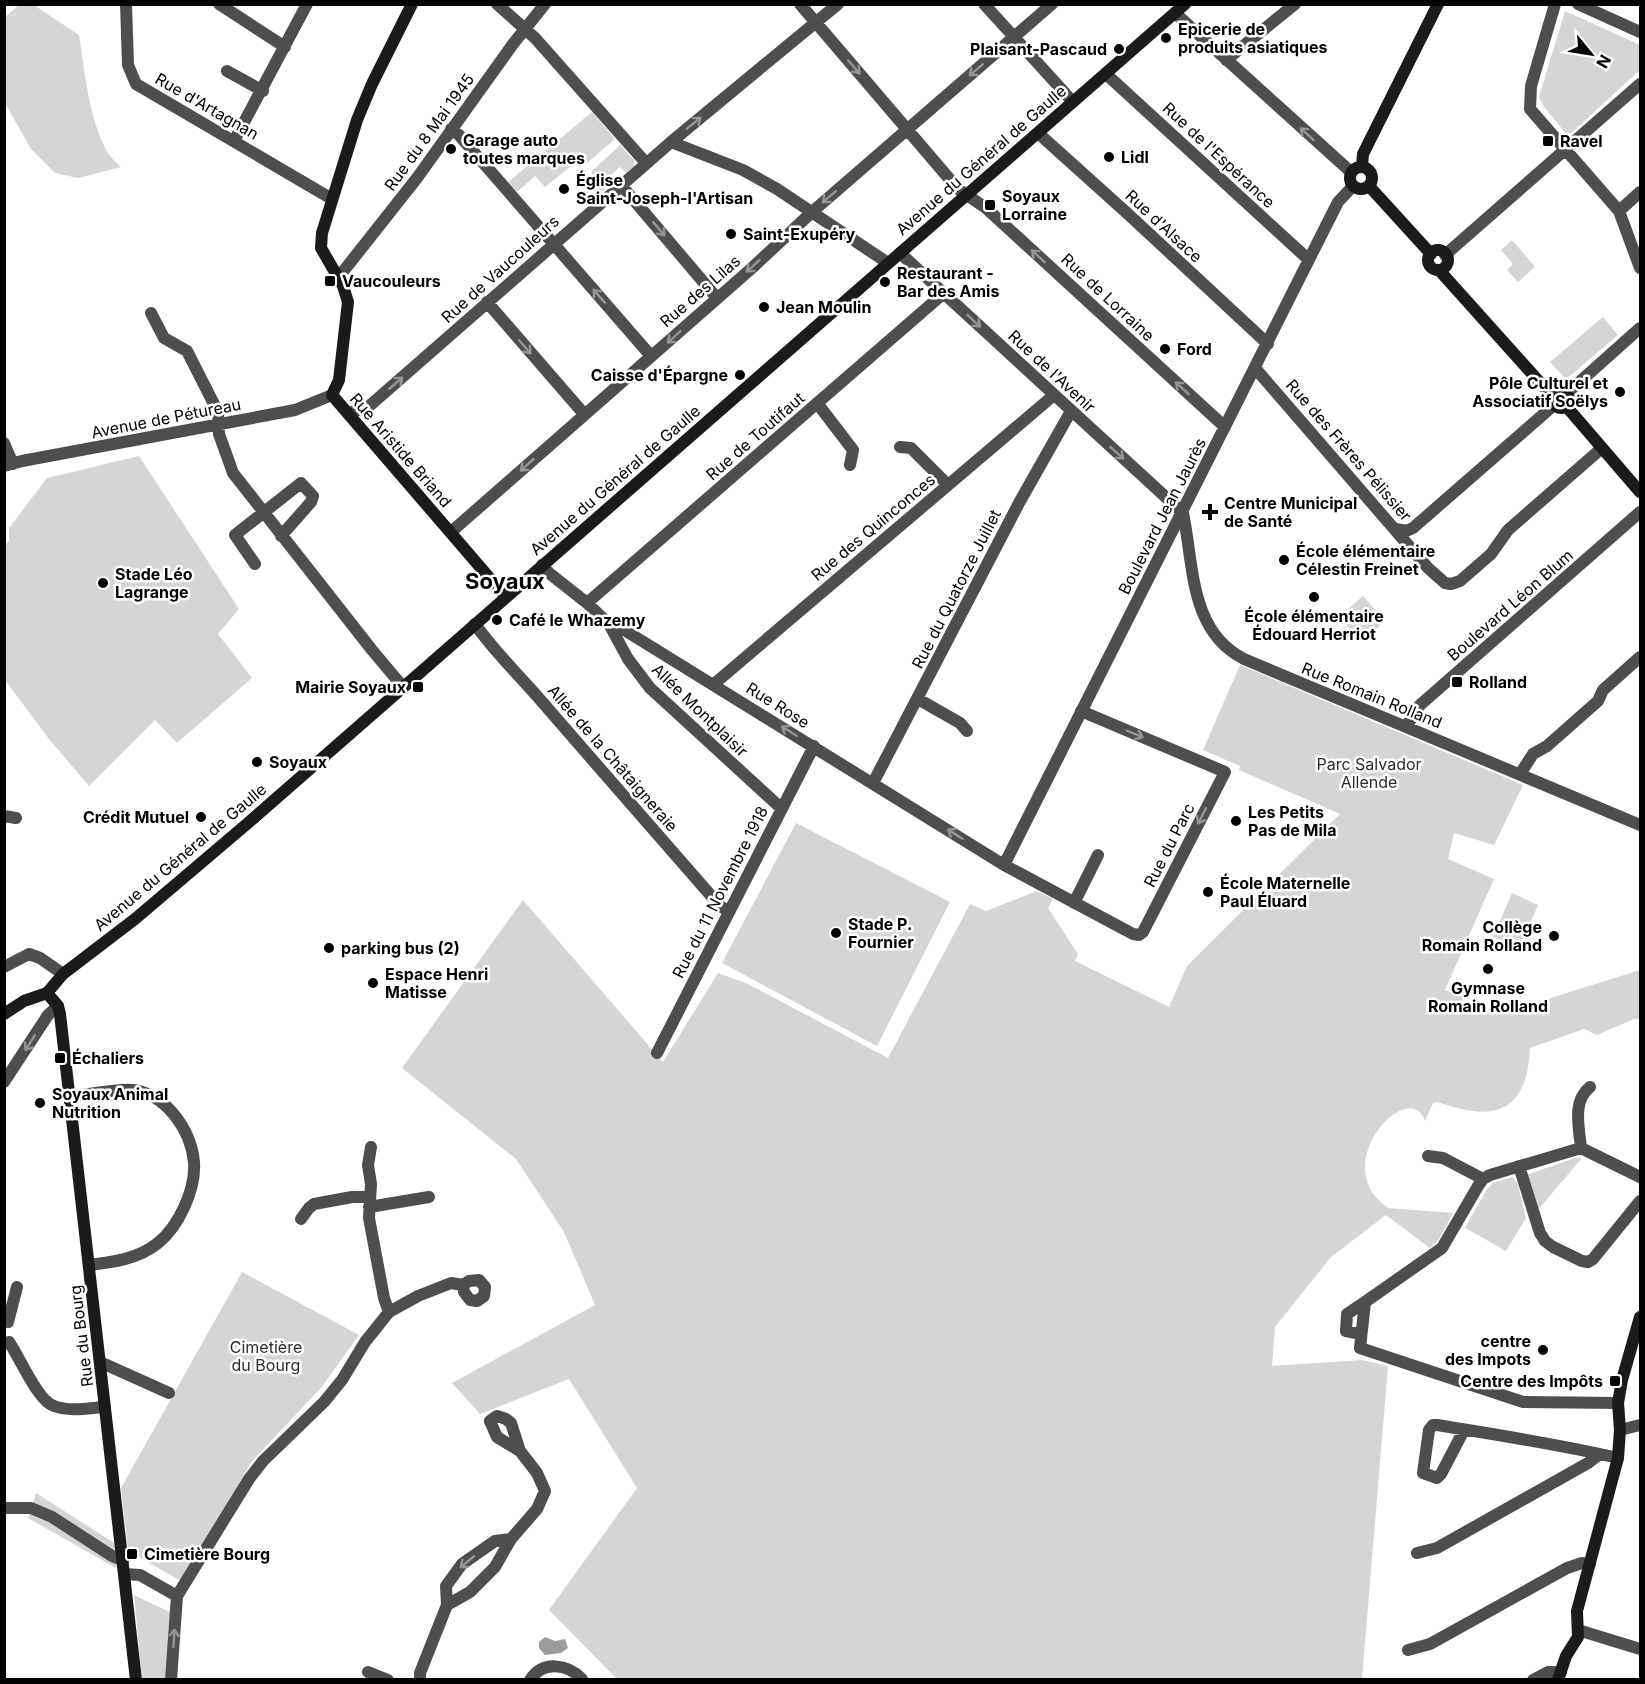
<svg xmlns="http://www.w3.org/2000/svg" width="1645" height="1684" viewBox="0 0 1645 1684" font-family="Inter,sans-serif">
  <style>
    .green { fill: #d5d5d5 }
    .water { fill: #9c9c9c }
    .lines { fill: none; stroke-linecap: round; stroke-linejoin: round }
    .street { stroke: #4e4e4e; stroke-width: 12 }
    .secondary { stroke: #1b1b1b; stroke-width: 12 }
    .oneway { stroke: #959595 }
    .poi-dot { fill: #000; stroke: #fff; stroke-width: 2 }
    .labels { text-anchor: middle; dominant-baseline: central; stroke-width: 5; stroke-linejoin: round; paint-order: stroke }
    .poi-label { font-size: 16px; font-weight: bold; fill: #000; stroke: #fff; text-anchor: start }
    .street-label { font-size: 16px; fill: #000; stroke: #fff }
    .park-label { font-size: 16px; fill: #2c2c2c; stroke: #fff }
    .district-label { font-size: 22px; font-weight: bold; fill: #000; stroke: #fff }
  </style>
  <rect width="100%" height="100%" fill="#fff"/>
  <path class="green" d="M19,5H34L79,35C85,73 89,120 108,153C111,158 117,163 121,167L78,178L55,173L31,149L5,103V17Z
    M1565,11L1640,45V70L1568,136L1544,107L1539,97Z
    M592,112L615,139L586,164L576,162L545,187L535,176L517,192L508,182Z
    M620,145L634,160V166L626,173L620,167L605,180L609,186L601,192L593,183L592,171Z
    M1512,240L1535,267L1518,282L1507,270L1513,264L1501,250Z
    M1603,317L1618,335L1571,375L1565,378L1550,362Z
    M139,456L239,609L218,634L252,678L177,743L155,720L89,786L49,739L5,680V545L9,541V528L47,478Z
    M1363,596L1385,621L1361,642L1339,617Z
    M1240,665L1523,785L1494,845L1454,833L1448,859L1494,879L1445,990L1463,997L1462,1002L1480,1009L1503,1013L1640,970V1019H1634L1597,1035L1584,1029L1530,1048C1527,1114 1493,1122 1438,1102L1433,1103L1425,1121C1410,1076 1325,1164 1388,1208L1453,1213L1439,1239L1430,1248L1386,1215L1331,1257L1275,1327L1272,1366L1362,1360L1388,1366L1362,1679H617L549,1610L637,1488L569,1379L480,1414L452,1383L595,1305L564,1232L516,1159L402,1068L523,900L663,1062L718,973L748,984L888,1058L970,904L986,911L1037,891L1053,899L1048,908L1078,954L1075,961L1169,1007L1187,966L1340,814L1239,770L1240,766L1203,750Z
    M796,823L950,902L877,1046L722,963Z
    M1512,893L1538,905L1519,949L1493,937Z
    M1575,1158H1582L1537,1211L1526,1175Z
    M1513,1177L1518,1185L1526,1218L1506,1251L1465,1228L1487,1189L1493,1183Z
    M242,1272L359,1335L321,1388L252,1461L181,1581L128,1551L121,1488Z
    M36,1493L119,1546L116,1568L28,1518Z
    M134,1595L172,1613L166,1679H142Z"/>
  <path class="water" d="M545,1637L555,1641L565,1639L568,1648L561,1653L545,1655L539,1648V1642Z"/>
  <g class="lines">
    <path class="street" d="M126,4L128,65L136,84L332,199
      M219,4L285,47
      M497,4L535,38L646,163
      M800,4L958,189L986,208L1225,427
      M984,4L1073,102
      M1555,4L1531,86L1530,109L1619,211L1640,268
      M1578,4L1640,32
      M1175,13L1351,172
      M1226,60L1295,4
      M227,71L263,91
      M1106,74L1309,260
      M451,129L459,135L651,356
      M1038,133L1128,214L1268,344
      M234,141L307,4
      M671,142L743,170L777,189L888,263
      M621,185L717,298
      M1619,211L1640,192
      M900,253L1183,513
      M1445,255L1640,84
      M338,278L417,178L513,44L545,4
      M487,302L584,414
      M151,313L164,338L187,351L218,412L219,434L233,473L372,650L398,681L403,686
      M1255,368L1428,568L1445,583L1451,584L1460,581L1491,554L1508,530L1602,448
      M1566,394L1640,328
      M817,403L853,450L850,465
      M348,413L367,408L671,142L838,4
      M4,443L13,464
      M900,447L911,448L948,485
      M4,466L22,461L295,410L332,395
      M1183,513C1194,565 1189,631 1244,659L1640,825
      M1396,529L1406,531L1413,528L1554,405
      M451,532L752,268L812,212L1052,4
      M255,564L235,535L301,483L313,496L311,502L281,536
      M542,565L549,573L587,603L609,624L621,628L1004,865L1133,934L1139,935L1143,932L1225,772L1081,711
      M587,603L944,293
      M475,624C493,650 516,672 537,696C598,766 659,837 720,906L728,911
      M609,624L628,659L650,688L782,809
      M714,684L1054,395
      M918,699L960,723L967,731
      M1406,727L1420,705L1640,512
      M1520,774L1533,754L1547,746L1598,701L1603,690L1640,657
      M873,783L1019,503L1071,411
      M4,816L16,818
      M1004,865L1338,202L1353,186
      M1074,903L1098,855
      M4,967L29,954L40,958L63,974
      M657,1053L814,746
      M4,1082L48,1015L58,1006
      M69,1097C85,1095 119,1088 133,1090C166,1094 191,1130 194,1162C196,1189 179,1226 158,1243C138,1259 114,1262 89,1265
      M371,1147L368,1165L371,1184L369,1218L384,1298L389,1312
      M1581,1148C1579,1127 1572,1101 1590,1087
      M1428,1156L1443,1158L1483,1179
      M1519,1166L1540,1233L1545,1241L1553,1247L1582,1261L1588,1262L1593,1259L1640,1201
      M369,1207L429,1197
      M301,1219L309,1208L314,1204L352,1197H370
      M8,1322L17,1287
      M1361,1334L1346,1331L1347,1314L1365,1302
      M9,1342C20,1358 38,1401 54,1406C70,1412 89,1408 105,1407
      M100,1362L169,1393
      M1618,1403L1523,1402L1360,1348L1365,1302L1442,1248L1478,1186L1483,1179L1490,1175L1581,1148L1640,1177
      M1464,1430L1441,1474L1437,1478L1423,1473L1429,1430L1433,1425H1437C1498,1435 1558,1444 1618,1458
      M1620,1430L1640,1425
      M4,1508H31L52,1517L112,1556L123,1560
      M1417,1553L1437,1548L1588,1463L1600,1454
      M124,1574L140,1575L177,1596
      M447,1605L470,1592L495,1567L511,1539L537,1509L545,1491L537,1473L520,1451L511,1423L506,1419L497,1416L490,1421L497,1437L520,1451
      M1578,1630L1640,1649
      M1408,1650L1430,1644L1567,1568L1582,1563L1590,1564
      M368,1672L388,1680
      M171,1680L177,1596L249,1479L263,1461L324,1402L342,1380L365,1342L389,1312L418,1296L451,1283L463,1285L469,1281L479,1280L485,1287L484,1296L477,1301L470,1300L464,1292L463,1285
      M420,1680V1673L447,1605L446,1586L462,1564L495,1541L511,1539
      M530,1680C543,1660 568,1664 582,1679
      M1533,1680L1548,1672H1561"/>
    <path class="secondary" d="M412,4L372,84L357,120L322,233L321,248L343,286L348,302L339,380L332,395L506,597
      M1362,166L1363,154L1438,4
      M1350 178a11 11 0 1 1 22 0a11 11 0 1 1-22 0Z
      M1369,186L1431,254
      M1428 260a10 10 0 1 1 20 0a10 10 0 1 1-20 0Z
      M1439,270L1553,397
      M1553 400a8 8 0 1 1 16 0a8 8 0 1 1-16 0Z
      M1566,406L1640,492
      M47,993L58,1006L60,1014L136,1680
      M4,1014L24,1001L47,993L63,974L135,919L248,823L1185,4
      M1558,1680L1566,1656L1578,1637L1577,1611L1618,1458L1620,1430L1618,1403L1622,1380L1640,1317"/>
  </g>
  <defs><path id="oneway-shaft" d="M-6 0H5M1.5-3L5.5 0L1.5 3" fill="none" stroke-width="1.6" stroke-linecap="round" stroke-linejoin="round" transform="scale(1.5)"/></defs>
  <g class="oneway">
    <use href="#oneway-shaft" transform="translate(854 67) rotate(49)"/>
    <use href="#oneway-shaft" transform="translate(976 70) rotate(140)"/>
    <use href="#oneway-shaft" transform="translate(694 123) rotate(-39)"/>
    <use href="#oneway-shaft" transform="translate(1307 134) rotate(-138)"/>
    <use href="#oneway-shaft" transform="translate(829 197) rotate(139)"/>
    <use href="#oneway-shaft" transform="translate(659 229) rotate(50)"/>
    <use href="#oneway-shaft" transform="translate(1038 256) rotate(-137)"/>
    <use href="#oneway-shaft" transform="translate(753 266) rotate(138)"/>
    <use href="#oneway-shaft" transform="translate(599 296) rotate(-131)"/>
    <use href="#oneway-shaft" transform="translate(974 321) rotate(43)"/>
    <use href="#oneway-shaft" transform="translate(674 337) rotate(138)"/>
    <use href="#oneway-shaft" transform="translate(525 347) rotate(49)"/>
    <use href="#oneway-shaft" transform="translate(396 383) rotate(-41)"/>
    <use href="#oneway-shaft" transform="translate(1182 388) rotate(-137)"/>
    <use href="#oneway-shaft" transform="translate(1117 453) rotate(42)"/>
    <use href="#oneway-shaft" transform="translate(527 465) rotate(138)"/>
    <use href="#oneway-shaft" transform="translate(789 731) rotate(-148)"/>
    <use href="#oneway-shaft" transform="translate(1135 734) rotate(23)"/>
    <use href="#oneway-shaft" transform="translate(1202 816) rotate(117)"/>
    <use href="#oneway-shaft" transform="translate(955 834) rotate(-148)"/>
    <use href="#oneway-shaft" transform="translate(30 1043) rotate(122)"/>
    <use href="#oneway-shaft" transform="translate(467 1562) rotate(140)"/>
    <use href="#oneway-shaft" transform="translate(174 1638) rotate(-87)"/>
  </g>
  <g class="poi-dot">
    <circle cx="1166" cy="38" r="6"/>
    <circle cx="1119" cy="49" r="6"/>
    <rect x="1542" y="135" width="12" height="12" rx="3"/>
    <circle cx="451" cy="149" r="6"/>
    <circle cx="1109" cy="157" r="6"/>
    <circle cx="564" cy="189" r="6"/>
    <rect x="984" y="199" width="12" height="12" rx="3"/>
    <circle cx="731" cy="234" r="6"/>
    <rect x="324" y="275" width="12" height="12" rx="3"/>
    <circle cx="885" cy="282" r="6"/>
    <circle cx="764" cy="307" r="6"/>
    <circle cx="1165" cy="349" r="6"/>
    <circle cx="740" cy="375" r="6"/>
    <circle cx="1620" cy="392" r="6"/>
    <path d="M1207 503h6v6h6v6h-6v6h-6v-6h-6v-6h6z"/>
    <circle cx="1284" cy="560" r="6"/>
    <circle cx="103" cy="583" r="6"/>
    <circle cx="1314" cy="597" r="6"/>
    <circle cx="497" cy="620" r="6"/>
    <rect x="1451" y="676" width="12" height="12" rx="3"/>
    <rect x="412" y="681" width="12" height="12" rx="3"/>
    <circle cx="257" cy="762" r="6"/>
    <circle cx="201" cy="817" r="6"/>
    <circle cx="1236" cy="821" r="6"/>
    <circle cx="1208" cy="892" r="6"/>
    <circle cx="836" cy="933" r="6"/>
    <circle cx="1554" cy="936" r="6"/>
    <circle cx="329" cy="948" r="6"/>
    <circle cx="1488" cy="969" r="6"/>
    <circle cx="373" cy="983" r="6"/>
    <rect x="54" y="1052" width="12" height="12" rx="3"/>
    <circle cx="40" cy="1103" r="6"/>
    <circle cx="1543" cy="1350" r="6"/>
    <rect x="1609" y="1375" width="12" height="12" rx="3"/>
    <rect x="126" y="1548" width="12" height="12" rx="3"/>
  </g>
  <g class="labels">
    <g class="poi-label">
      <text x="1178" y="29">Epicerie de<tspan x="1178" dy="18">produits asiatiques</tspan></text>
      <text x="1107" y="49" text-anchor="end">Plaisant-Pascaud</text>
      <text x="463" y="140">Garage auto<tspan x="463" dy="18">toutes marques</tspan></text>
      <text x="1560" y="141">Ravel</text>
      <text x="1121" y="157">Lidl</text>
      <text x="576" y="180">Église<tspan x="576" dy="18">Saint-Joseph-l'Artisan</tspan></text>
      <text x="1002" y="196">Soyaux<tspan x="1002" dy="18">Lorraine</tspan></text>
      <text x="743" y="234">Saint-Exupéry</text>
      <text x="897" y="273">Restaurant -<tspan x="897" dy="18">Bar des Amis</tspan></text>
      <text x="342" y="281">Vaucouleurs</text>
      <text x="776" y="307">Jean Moulin</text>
      <text x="1177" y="349">Ford</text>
      <text x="728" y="375" text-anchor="end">Caisse d'Épargne</text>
      <text x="1608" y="383" text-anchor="end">Pôle Culturel et<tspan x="1608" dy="18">Associatif Soëlys</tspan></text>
      <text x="1224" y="503">Centre Municipal<tspan x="1224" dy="18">de Santé</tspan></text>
      <text x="1296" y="551">École élémentaire<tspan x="1296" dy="18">Célestin Freinet</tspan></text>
      <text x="115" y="574">Stade Léo<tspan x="115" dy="18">Lagrange</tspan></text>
      <text x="1314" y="616" text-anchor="middle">École élémentaire<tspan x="1314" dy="18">Édouard Herriot</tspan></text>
      <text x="509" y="620">Café le Whazemy</text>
      <text x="1469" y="682">Rolland</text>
      <text x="406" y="687" text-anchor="end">Mairie Soyaux</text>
      <text x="269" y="762">Soyaux</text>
      <text x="1248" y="812">Les Petits<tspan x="1248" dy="18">Pas de Mila</tspan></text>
      <text x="189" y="817" text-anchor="end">Crédit Mutuel</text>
      <text x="1220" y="883">École Maternelle<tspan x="1220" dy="18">Paul Éluard</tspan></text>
      <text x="848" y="924">Stade P.<tspan x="848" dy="18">Fournier</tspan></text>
      <text x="1542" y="927" text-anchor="end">Collège<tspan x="1542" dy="18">Romain Rolland</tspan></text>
      <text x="341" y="948">parking bus (2)</text>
      <text x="385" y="974">Espace Henri<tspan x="385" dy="18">Matisse</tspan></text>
      <text x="1488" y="988" text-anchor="middle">Gymnase<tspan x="1488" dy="18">Romain Rolland</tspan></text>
      <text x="72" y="1058">Échaliers</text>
      <text x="52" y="1094">Soyaux Animal<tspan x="52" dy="18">Nutrition</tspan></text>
      <text x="1531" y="1341" text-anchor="end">centre<tspan x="1531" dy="18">des Impots</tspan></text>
      <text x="1603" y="1381" text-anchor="end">Centre des Impôts</text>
      <text x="144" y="1554">Cimetière Bourg</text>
    </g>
    <g class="street-label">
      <text transform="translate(207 106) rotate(30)">Rue d'Artagnan</text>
      <text transform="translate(429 132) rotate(-54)">Rue du 8 Mai 1945</text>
      <text transform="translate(1219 155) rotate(43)">Rue de l'Espérance</text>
      <text transform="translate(981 160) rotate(-41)">Avenue du Général de Gaulle</text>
      <text transform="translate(1164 226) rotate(43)">Rue d'Alsace</text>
      <text transform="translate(500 269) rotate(-42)">Rue de Vaucouleurs</text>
      <text transform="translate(700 291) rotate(-41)">Rue des Lilas</text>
      <text transform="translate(1108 297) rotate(43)">Rue de Lorraine</text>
      <text transform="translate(1052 371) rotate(43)">Rue de l'Avenir</text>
      <text transform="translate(166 418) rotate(-11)">Avenue de Pétureau</text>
      <text transform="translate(755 436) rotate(-41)">Rue de Toutifaut</text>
      <text transform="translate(401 450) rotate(49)">Rue Aristide Briand</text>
      <text transform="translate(1349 450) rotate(49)">Rue des Frères Pélissier</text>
      <text transform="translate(615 480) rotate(-41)">Avenue du Général de Gaulle</text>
      <text transform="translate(1162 516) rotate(-63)">Boulevard Jean Jaurès</text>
      <text transform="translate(873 527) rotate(-40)">Rue des Quinconces</text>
      <text transform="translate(956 589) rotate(-63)">Rue du Quatorze Juillet</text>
      <text transform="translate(1510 605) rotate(-41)">Boulevard Léon Blum</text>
      <text transform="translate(1372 695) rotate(22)">Rue Romain Rolland</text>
      <text transform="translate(778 705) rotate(32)">Rue Rose</text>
      <text transform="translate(700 710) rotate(44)">Allée Montplaisir</text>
      <text transform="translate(613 758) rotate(49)">Allée de la Châtaigneraie</text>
      <text transform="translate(1169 845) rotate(-63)">Rue du Parc</text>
      <text transform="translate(180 857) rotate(-40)">Avenue du Général de Gaulle</text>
      <text transform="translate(720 892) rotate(-63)">Rue du 11 Novembre 1918</text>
      <text transform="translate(81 1336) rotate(-97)">Rue du Bourg</text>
    </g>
    <g class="park-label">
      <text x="1369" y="764">Parc Salvador<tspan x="1369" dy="18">Allende</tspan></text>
      <text x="266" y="1347">Cimetière<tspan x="266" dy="18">du Bourg</tspan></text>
    </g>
    <g class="district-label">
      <text x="505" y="581">Soyaux</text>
    </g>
  </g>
  <rect width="1645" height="1684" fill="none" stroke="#000000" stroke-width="12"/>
  <g transform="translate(1591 54) rotate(120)" stroke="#ffffff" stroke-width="4.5" paint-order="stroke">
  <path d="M0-4.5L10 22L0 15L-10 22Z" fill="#000000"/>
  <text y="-9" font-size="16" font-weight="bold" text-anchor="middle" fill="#000000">N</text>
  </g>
</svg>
